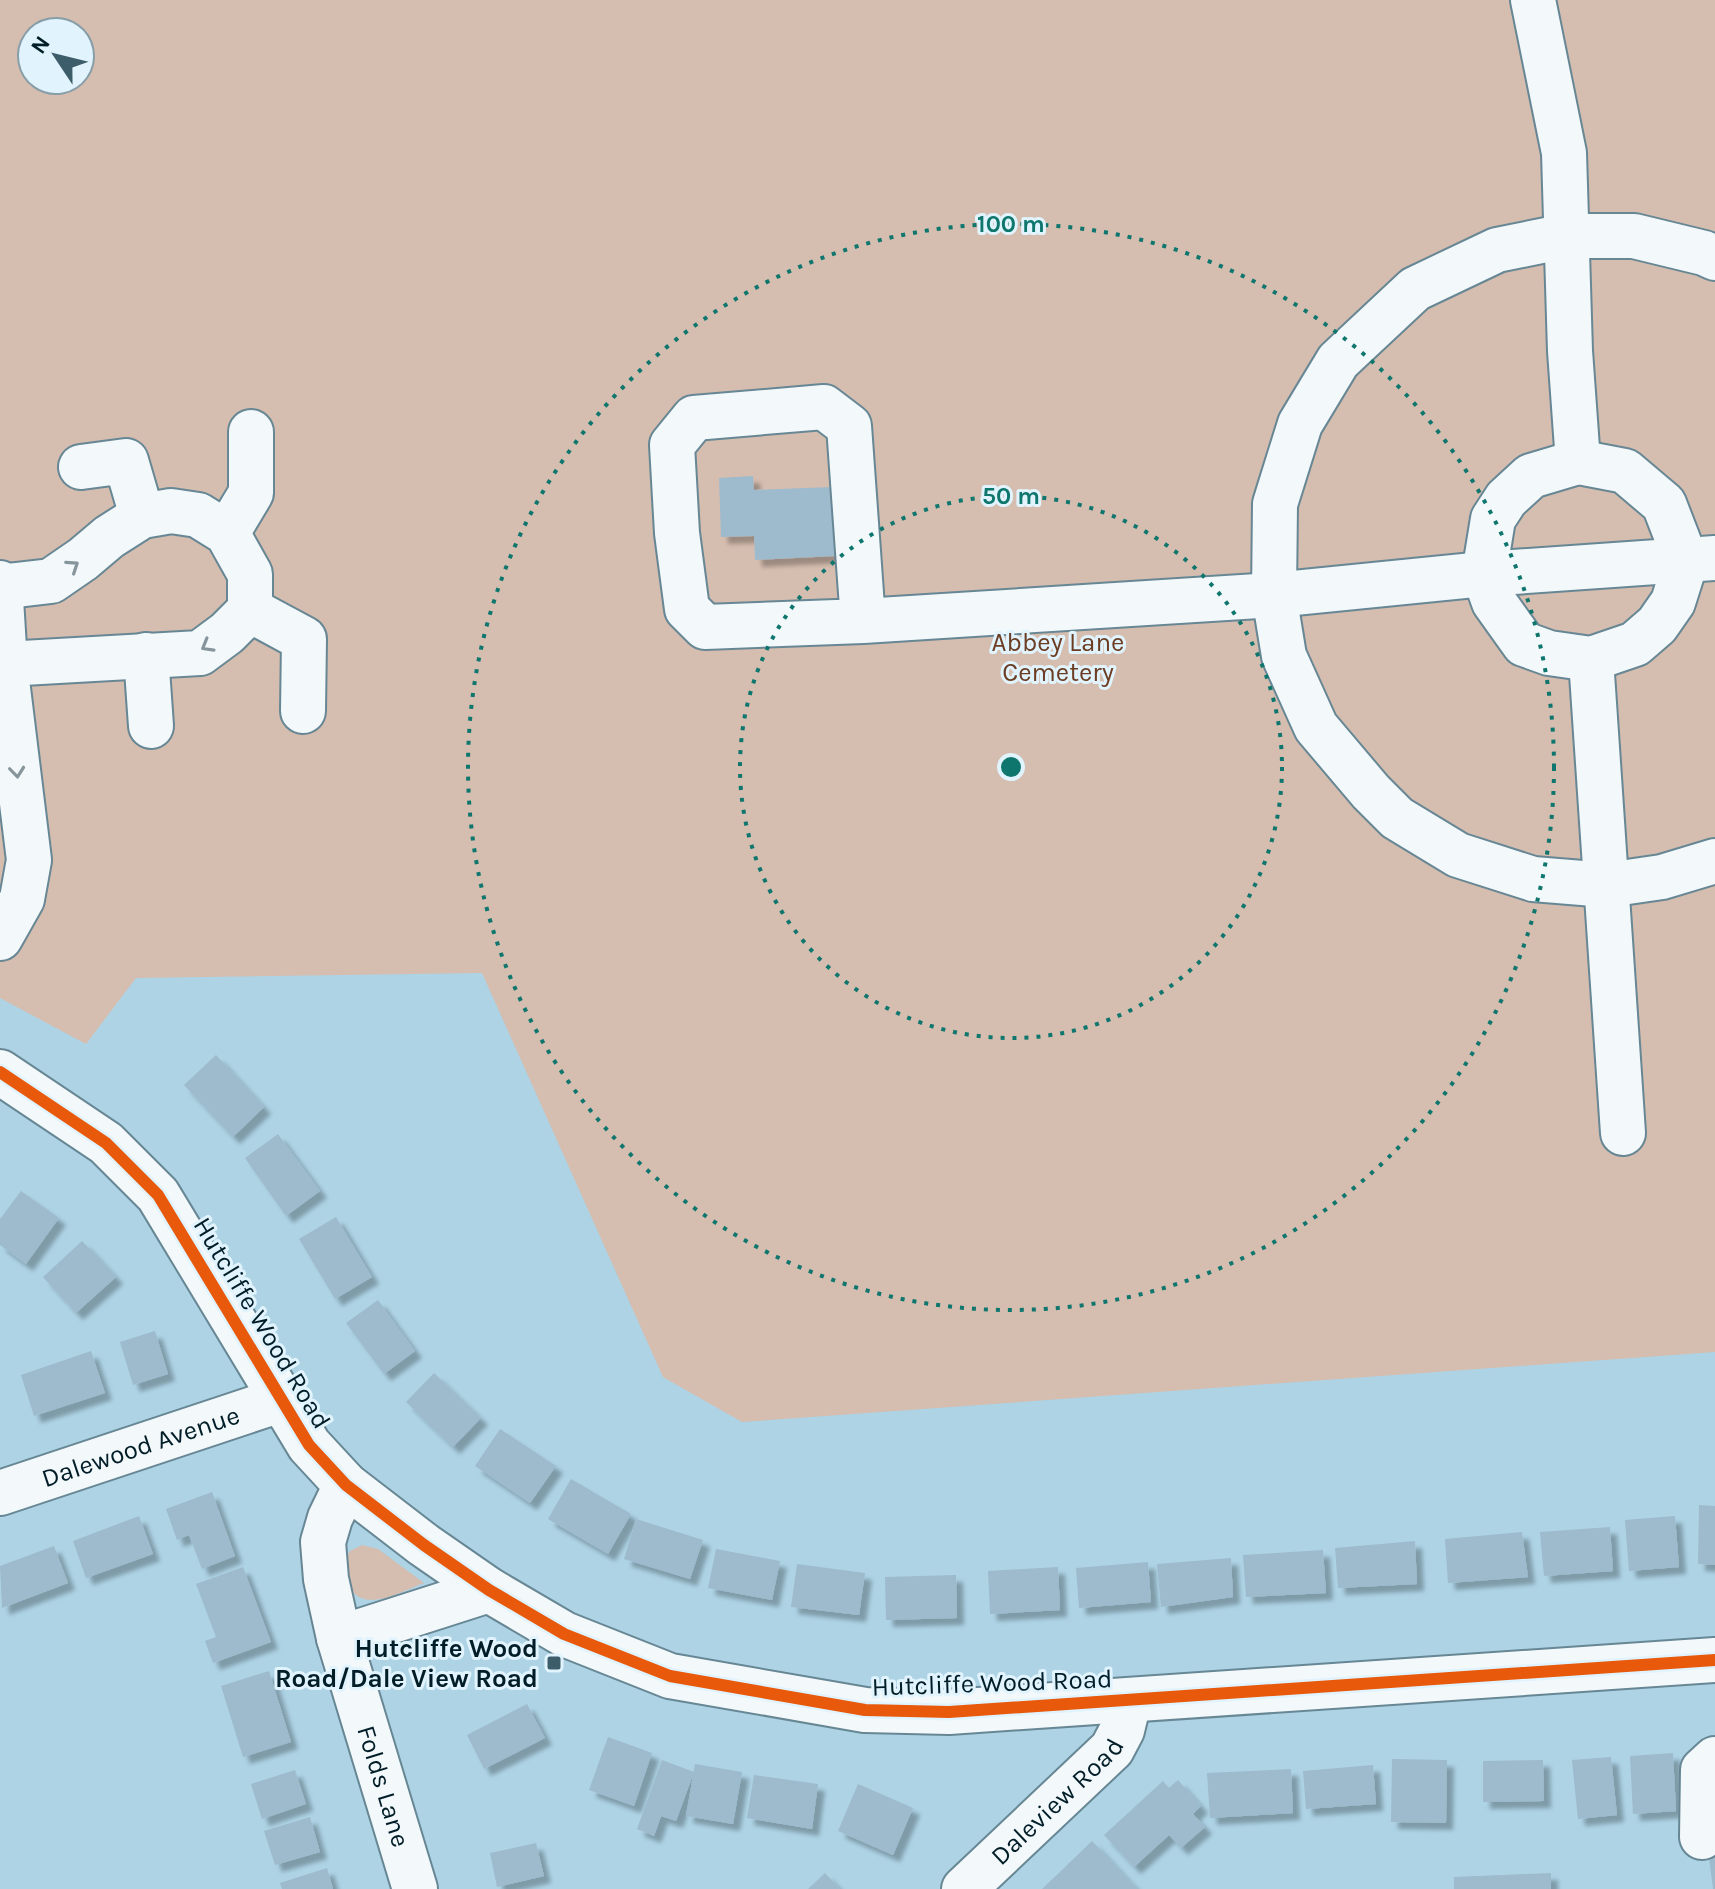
<svg xmlns="http://www.w3.org/2000/svg" width="1715" height="1889" viewBox="0 0 1715 1889" font-family="Karla,sans-serif">
  <style>
    .green { fill: #d5bdaf; fill-rule: evenodd }
    .building { fill: #9ebacd; filter: url(#shadow) }
    .lines { fill: none; stroke-linecap: round; stroke-linejoin: round }
    .minor-casing { stroke: #678794; stroke-width: 48 }
    .minor { stroke: #f3f8fb; stroke-width: 44 }
    .cycleway-casing { stroke: #e1f4fe; stroke-width: 17 }
    .cycleway { stroke: #e8590c; stroke-width: 12 }
    .oneway { stroke: #86959c }
    .ring { fill: none; stroke: #0f766e; stroke-width: 4; stroke-dasharray: 4 8 }
    .poi-dot { fill: #3d5d6a; stroke: #e1f4fe; stroke-width: 3 }
    .labels { text-anchor: middle; dominant-baseline: central; stroke-width: 6; stroke-linejoin: round; paint-order: stroke }
    .park-label { font-size: 26px; fill: #6c3d23; stroke: #e1f4fe }
    .street-label { font-size: 26px; fill: #011d28; stroke: #e1f4fe }
    .poi-label { font-size: 26px; font-weight: bold; fill: #011d28; stroke: #e1f4fe; text-anchor: end }
    .centre { fill: #0f766e; stroke: #e1f4fe; stroke-width: 4 }
    .ring-label { font-size: 24px; text-anchor: middle; font-weight: bold; fill: #0f766e; stroke: #e1f4fe; stroke-width: 6; stroke-linejoin: round; paint-order: stroke }
  </style>
  <defs>
    <filter id="shadow"><feDropShadow dx="7" dy="7" stdDeviation="2" flood-color="#0004"/></filter>
  </defs>
  <rect width="100%" height="100%" fill="#add3e5"/>
  <path class="green" d="M0,0H1715V1352L742,1422L663,1377L482,973L136,978L86,1044L0,998ZM32,32H80V80H32Z
    M362,1545L378,1549L424,1583C405,1590 368,1612 352,1591C346,1583 346,1569 344,1560L350,1551Z"/>
  <path class="building" d="M753,476L754,490L832,487L835,556L755,560L754,536L721,537L719,478Z
    M216,1055L264,1107L233,1137L184,1085Z
    M278,1134L320,1191L286,1216L245,1158Z
    M21,1191L59,1218L26,1264L0,1245V1219Z
    M336,1217L372,1277L335,1299L299,1239Z
    M82,1241L116,1277L76,1313L43,1277Z
    M378,1300L415,1351L384,1374L346,1323Z
    M155,1331L168,1374L133,1385L120,1342Z
    M91,1351L105,1393L34,1416L21,1375Z
    M434,1373L481,1418L453,1447L406,1402Z
    M500,1429L556,1466L530,1503L475,1466Z
    M571,1479L631,1514L608,1554L548,1519Z
    M212,1492L235,1556L202,1569L189,1535L177,1540L166,1509Z
    M1699,1505L1715,1506V1565L1698,1564Z
    M139,1516L153,1554L86,1578L73,1541Z
    M1675,1516L1679,1567L1629,1571L1625,1520Z
    M636,1519L703,1540L690,1579L624,1559Z
    M1610,1527L1613,1571L1544,1576L1540,1532Z
    M1522,1532L1528,1577L1448,1583L1445,1539Z
    M1415,1541L1417,1584L1338,1588L1335,1548Z
    M54,1546L68,1583L2,1608L0,1566Z
    M716,1549L780,1561L772,1600L708,1588Z
    M1323,1550L1326,1593L1246,1597L1243,1555Z
    M1231,1558L1233,1597L1161,1607L1157,1564Z
    M1148,1562L1151,1602L1079,1608L1076,1568Z
    M797,1564L865,1573L859,1615L791,1607Z
    M243,1567L271,1642L213,1663L205,1641L216,1637L196,1584Z
    M1058,1567L1060,1610L990,1614L988,1571Z
    M956,1575L957,1618L886,1620L885,1577Z
    M269,1671L291,1742L243,1757L221,1686Z
    M527,1704L545,1738L484,1769L467,1735Z
    M608,1737L652,1753L634,1806L589,1790Z
    M1673,1753L1676,1811L1633,1814L1630,1756Z
    M1611,1757L1617,1815L1578,1819L1572,1760Z
    M1392,1759L1447,1760L1446,1823L1391,1822Z
    M662,1760L694,1772L676,1821L661,1816L654,1836L637,1829Z
    M1543,1760L1544,1801L1483,1802V1761Z
    M695,1764L742,1772L733,1824L686,1816Z
    M1373,1765L1376,1804L1306,1809L1303,1771Z
    M1291,1769L1293,1813L1210,1818L1207,1773Z
    M295,1770L306,1804L262,1819L251,1784Z
    M754,1775L818,1784L812,1829L747,1818Z
    M1178,1780L1201,1806L1193,1814L1205,1827L1181,1848L1169,1835L1134,1867L1104,1835L1163,1781L1169,1788Z
    M858,1784L913,1808L893,1855L838,1831Z
    M310,1817L320,1852L275,1865L264,1831Z
    M1092,1841L1137,1889H1042L1063,1869Z
    M536,1843L544,1876L497,1887L490,1853Z
    M1715,1857V1889H1713L1709,1858Z
    M327,1868L333,1889H282L280,1883Z
    M825,1873L840,1889H808Z
    M1551,1873V1889H1454V1877Z"/>
  <g class="lines">
    <g class="minor-casing">
      <g id="minor">
        <path d="M1533,0L1564,153L1570,351L1578,462"/>
        <path d="M1715,258L1704,253L1634,236H1566L1497,250L1415,289L1338,361L1300,424L1275,504L1274,595L1284,656L1316,727L1371,792L1397,818L1458,855L1533,879L1607,885L1662,877L1715,861"/>
        <path d="M1578,462L1625,471L1664,504L1686,561L1673,602L1657,625L1635,644L1591,659L1549,653L1524,644L1494,602L1484,574L1493,519L1506,499L1531,476Z"/>
        <path d="M81,467L126,461L142,516"/>
        <path d="M227,533L251,493V432"/>
        <path d="M0,583L5,664L29,860L22,899L0,938"/>
        <path d="M0,587L51,581L83,559L109,537L142,516L171,511L198,515L227,533L250,574V610L227,633L200,653L5,664"/>
        <path d="M250,610L304,639L303,711"/>
        <path d="M863,621L849,426L824,407L694,418L672,445L677,533L687,609L705,627L863,621L1274,595L1484,574L1715,558"/>
        <path d="M146,655L151,726"/>
        <path d="M1591,659L1623,1133"/>
        <path d="M0,1072L106,1143L158,1195L309,1445L346,1485L424,1545L489,1590L564,1634L670,1676L865,1710L949,1712L1715,1660"/>
        <path id="s1" d="M346,1485L330,1518L323,1542L326,1579L339,1638L415,1889"/>
        <path id="s2" d="M0,1493L280,1400"/>
        <path d="M339,1638L489,1590"/>
        <path d="M1702,1837L1703,1770L1715,1759"/>
        <path id="s3" d="M964,1889L1112,1749L1122,1730L1129,1701"/>
      </g>
    </g>
    <use href="#minor" class="minor"/>
    <g class="cycleway-casing">
      <path id="cycleway" d="M0,1072L106,1143L158,1195L309,1445L346,1485L424,1545L489,1590L564,1634L670,1676L865,1710L949,1712L1715,1660"/>
    </g>
    <use href="#cycleway" class="cycleway"/>
  </g>
  <defs><path id="oneway-chevron" d="M-2-3.5L2.5 0L-2 3.5" fill="none" stroke-width="1.6" stroke-linecap="round" stroke-linejoin="round" transform="scale(2)"/></defs>
  <g class="oneway">
    <use href="#oneway-chevron" transform="translate(73 566) rotate(-34)"/>
    <use href="#oneway-chevron" transform="translate(207 646) rotate(150)"/>
    <use href="#oneway-chevron" transform="translate(17 772) rotate(84)"/>
  </g>
  <g class="ring">
    <circle cx="1011" cy="767" r="271"/>
    <circle cx="1011" cy="767" r="543"/>
  </g>
  <rect class="poi-dot" x="546" y="1655" width="16" height="16" rx="4"/>
  <g class="labels">
    <g class="park-label">
      <text x="1058" y="642">Abbey Lane<tspan x="1058" dy="30">Cemetery</tspan></text>
    </g>
    <g class="street-label">
      <text transform="translate(262 1323) rotate(59)">Hutcliffe Wood Road</text>
      <text stroke="none"><textPath href="#s2" startOffset="148">Dalewood Avenue</textPath></text>
      <text transform="translate(992 1683) rotate(-2)">Hutcliffe Wood Road</text>
      <text stroke="none"><textPath href="#s1" startOffset="314">Folds Lane</textPath></text>
      <text stroke="none"><textPath href="#s3" startOffset="128">Daleview Road</textPath></text>
    </g>
    <g class="poi-label">
      <text x="538" y="1648">Hutcliffe Wood<tspan x="538" dy="30">Road/Dale View Road</tspan></text>
    </g>
  </g>
  <circle cx="1011" cy="767" r="12" class="centre"/>
  <g class="ring-label">
    <text x="1011" y="232">100 m</text>
    <text x="1011" y="504">50 m</text>
  </g>
  <g transform="translate(56 56) rotate(305)"><circle r="38" fill="#e1f4fe" stroke="#879ea8" stroke-width="2"/>
  <path d="M0-6L14 30L0 20L-14 30Z" fill="#3d5d6a"/>
  <text y="-12" font-size="22" font-weight="bold" text-anchor="middle" fill="#011d28">N</text>
  </g>
</svg>
